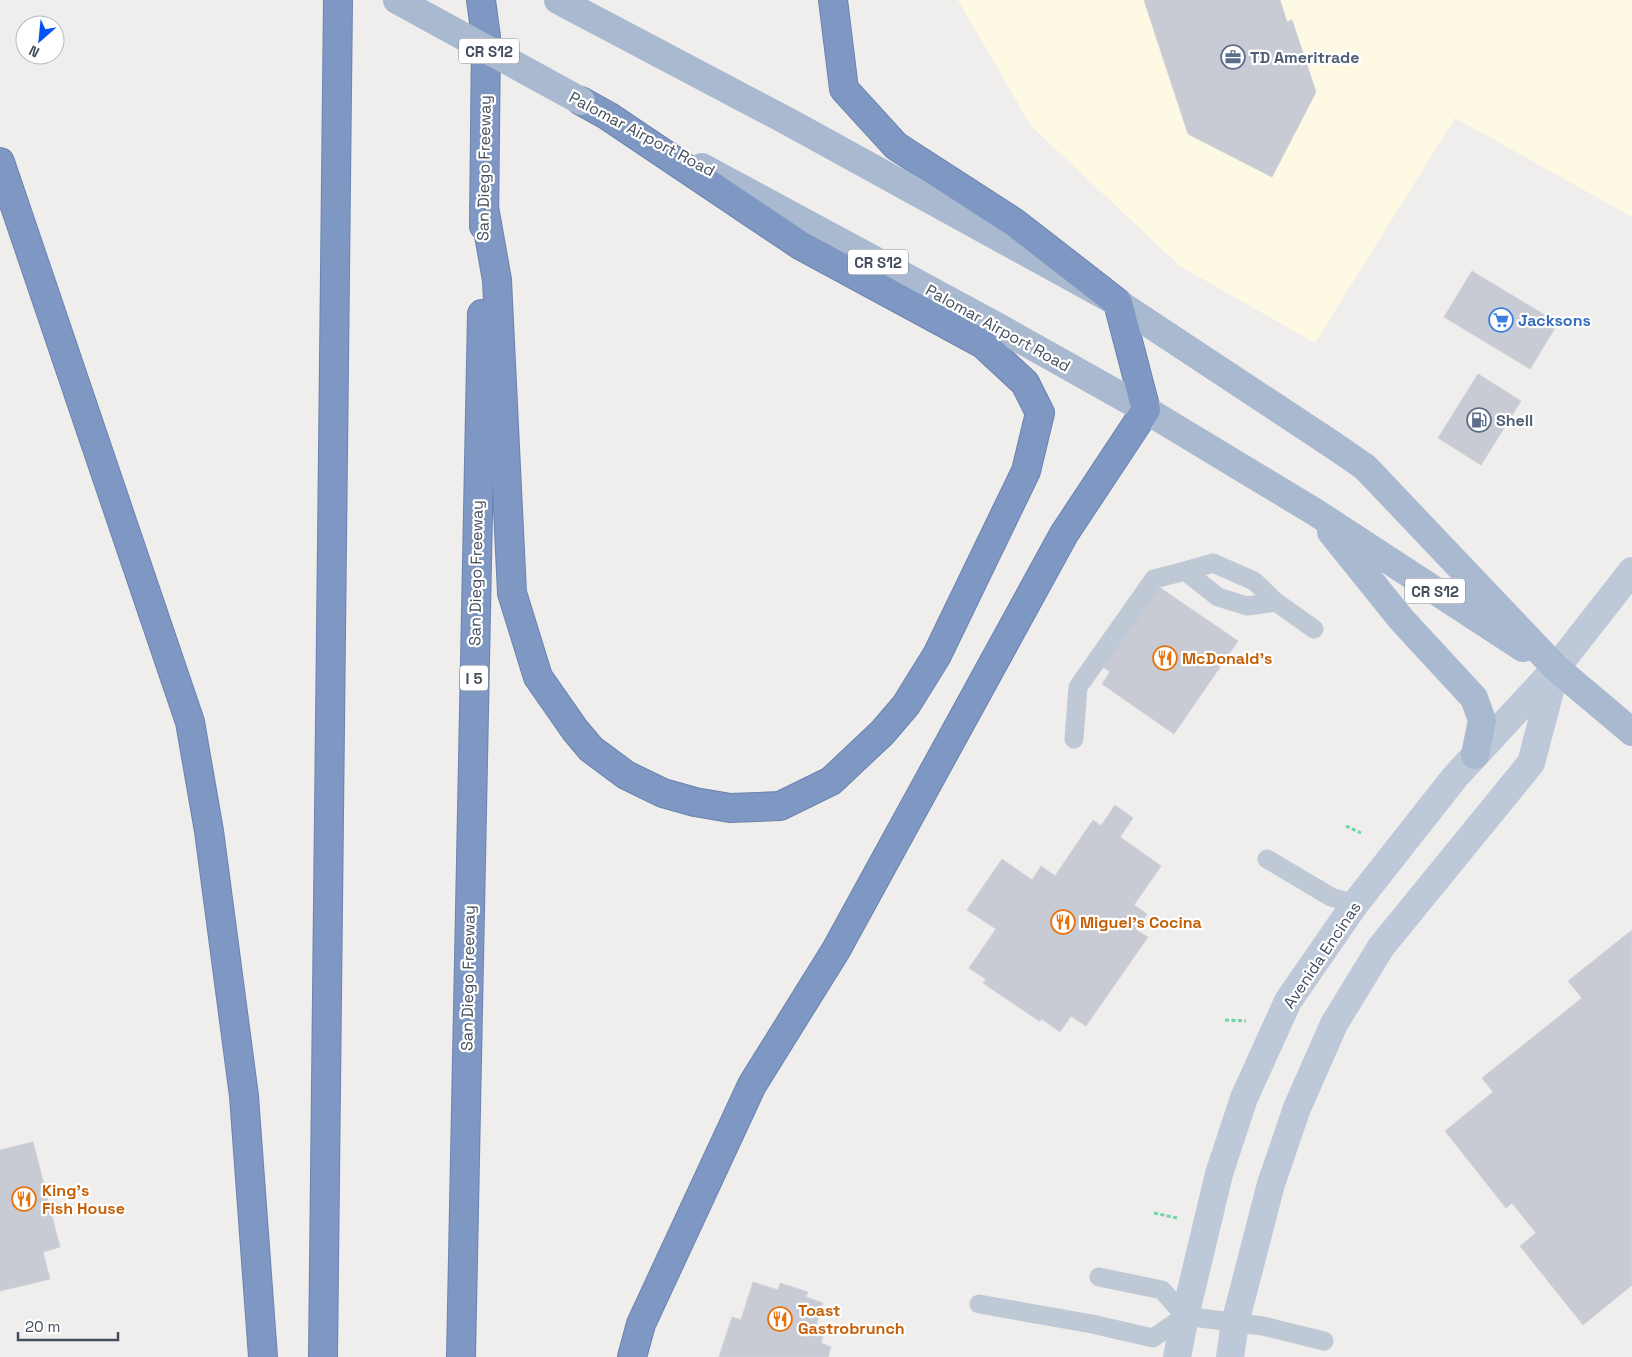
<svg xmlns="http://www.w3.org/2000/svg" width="1632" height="1357" viewBox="0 0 1632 1357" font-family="'Space Grotesk',sans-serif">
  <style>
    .commercial { fill: #fef9e3 }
    .building { fill: #c8cbd4; stroke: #d0d2da }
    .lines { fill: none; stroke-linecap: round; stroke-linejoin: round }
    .highway-casing { stroke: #6a83af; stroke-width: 30 }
    .path { stroke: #69d6ac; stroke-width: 3; stroke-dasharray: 4 2.5; stroke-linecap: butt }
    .lane { stroke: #bfc8d5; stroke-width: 19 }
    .secondary { stroke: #bdc8d9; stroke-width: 28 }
    .primary { stroke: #a9b9d0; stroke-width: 28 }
    .highway { stroke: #7e98c3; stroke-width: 28 }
    .primary-bridge { stroke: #a9b9d0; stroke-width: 28 }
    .labels { text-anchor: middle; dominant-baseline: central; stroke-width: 4.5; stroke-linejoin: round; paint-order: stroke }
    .shield { fill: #fff; stroke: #7b838e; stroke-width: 1 }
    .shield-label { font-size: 15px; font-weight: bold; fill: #434e5d }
    .service-label { font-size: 16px; font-weight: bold; fill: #4e5e75; stroke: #fff; text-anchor: start }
    .street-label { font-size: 16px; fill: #434e5d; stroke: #fff }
    .shop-label { font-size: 16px; font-weight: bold; fill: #366cbe; stroke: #fff; text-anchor: start }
    .food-label { font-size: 16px; font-weight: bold; fill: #c56008; stroke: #fff; text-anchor: start }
  </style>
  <rect width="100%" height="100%" fill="#f0eded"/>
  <path class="commercial" d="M958,0H1632V217L1455,118L1315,343L1180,266L1031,126Z"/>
  <path class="building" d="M1144,0H1280L1287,22L1292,20L1316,92L1272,177L1188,134Z
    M1472,271L1558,323L1530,369L1444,317Z
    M1478,374L1521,401L1481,465L1438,438Z
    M1159,587L1238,641L1174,734L1102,684L1110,672L1099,664Z
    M1115,805L1133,818L1120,837L1161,866L1134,905L1147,914L1136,930L1148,937L1086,1026L1071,1016L1060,1032L1042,1019L1039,1021L983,983L986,979L969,968L996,929L967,910L1002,859L1032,880L1041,866L1055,876L1093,820L1101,826Z
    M1632,930V1285L1583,1325L1520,1246L1536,1233L1512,1203L1506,1208L1445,1131L1493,1092L1482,1078L1582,998L1568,981Z
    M33,1142L60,1247L43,1252L50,1279L0,1291V1150Z
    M753,1282L778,1290L780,1283L808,1292L806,1297L823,1303L815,1329L824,1332L821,1343L831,1347L828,1357H719L732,1317L741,1320Z"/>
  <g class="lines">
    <g class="highway-casing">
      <path id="highway" d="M481,0L486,37L484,226
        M0,162L190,722L209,831L244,1096L263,1357
        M484,207L497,280L512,593L538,677L575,730L591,749L626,775L663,793L695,802L730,808L780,806L831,781L882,733L906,705L937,655L1026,471L1040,413L1025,383L983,344L800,245L608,116L581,101
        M323,1357L338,0
        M461,1357L482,314
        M632,1357L641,1324L752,1085L836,950L1064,534L1146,410L1118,303L1015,223L896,146L844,89L833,0"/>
    </g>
    <path class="path" d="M1346,826L1361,833
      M1225,1020L1246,1021
      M1154,1213L1177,1218"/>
    <path class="lane" d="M1185,571L1213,563L1254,581L1276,602
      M1074,739L1078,687L1154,579L1185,571L1218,597L1247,606L1276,602L1314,629
      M1267,859L1331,897L1355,904
      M1099,1277L1162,1290L1185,1316
      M979,1304L1092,1324L1153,1338L1185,1316L1263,1326L1324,1341"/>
    <path class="secondary" d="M1177,1357L1185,1316L1219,1174L1244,1098L1288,1001L1355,904L1455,777L1556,668L1632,571
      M1230,1357L1235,1323L1271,1184L1297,1108L1334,1024L1381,947L1531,763L1555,672"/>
    <path class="primary" d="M558,0L789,122L1118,303L1333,445L1365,467L1556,668L1632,732
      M702,167L991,323L1146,410L1315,512L1523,648
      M1331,532L1401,619L1474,698L1482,720L1475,755"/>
    <use href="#highway" class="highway"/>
    <path class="primary-bridge" d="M397,0L581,101"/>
  </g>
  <defs>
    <g id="office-ring" transform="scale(1.25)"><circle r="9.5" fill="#fff" stroke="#5c6f8a" stroke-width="1.5"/><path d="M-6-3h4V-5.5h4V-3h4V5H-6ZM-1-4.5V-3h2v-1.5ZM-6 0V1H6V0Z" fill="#5c6f8a"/></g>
    <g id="supermarket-ring" transform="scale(1.25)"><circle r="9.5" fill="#fff" stroke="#3f7fe0" stroke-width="1.5"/><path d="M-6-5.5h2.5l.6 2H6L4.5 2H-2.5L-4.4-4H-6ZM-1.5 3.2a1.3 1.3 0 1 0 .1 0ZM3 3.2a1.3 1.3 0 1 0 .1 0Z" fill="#3f7fe0"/></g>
    <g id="fuel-ring" transform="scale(1.25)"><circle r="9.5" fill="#fff" stroke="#5c6f8a" stroke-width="1.5"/><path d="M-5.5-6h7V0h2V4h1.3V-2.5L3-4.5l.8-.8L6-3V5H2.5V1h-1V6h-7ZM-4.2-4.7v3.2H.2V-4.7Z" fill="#5c6f8a"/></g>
    <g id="restaurant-ring" transform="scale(1.25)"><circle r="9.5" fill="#fff" stroke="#e8710a" stroke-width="1.5"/><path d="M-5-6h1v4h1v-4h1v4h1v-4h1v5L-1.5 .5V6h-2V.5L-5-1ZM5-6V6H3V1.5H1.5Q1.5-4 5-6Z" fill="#e8710a"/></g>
  </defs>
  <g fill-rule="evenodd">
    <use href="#office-ring" x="1233" y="57"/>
    <use href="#supermarket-ring" x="1501" y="320"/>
    <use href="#fuel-ring" x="1479" y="420"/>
    <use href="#restaurant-ring" x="1165" y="658"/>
    <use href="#restaurant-ring" x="1063" y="922"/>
    <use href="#restaurant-ring" x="24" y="1199"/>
    <use href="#restaurant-ring" x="780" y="1319"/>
  </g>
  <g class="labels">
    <g class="shield">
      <rect x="459" y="38.5" width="60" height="25" rx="4"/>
      <rect x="848" y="249.5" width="60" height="25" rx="4"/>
      <rect x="1405" y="578.5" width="60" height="25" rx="4"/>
      <rect x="460" y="665.5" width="28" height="25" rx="4"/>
    </g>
    <g class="shield-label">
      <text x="489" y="51">CR S12</text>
      <text x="878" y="262">CR S12</text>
      <text x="1435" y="591">CR S12</text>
      <text x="474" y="678">I 5</text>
    </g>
    <g class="service-label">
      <text x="1250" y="57">TD Ameritrade</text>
      <text x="1496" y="420">Shell</text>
    </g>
    <g class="street-label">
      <text transform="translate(642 134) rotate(28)">Palomar Airport Road</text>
      <text transform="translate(484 168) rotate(-89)">San Diego Freeway</text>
      <text transform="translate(998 328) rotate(29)">Palomar Airport Road</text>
      <text transform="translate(476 573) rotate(-89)">San Diego Freeway</text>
      <text transform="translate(1322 955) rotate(-56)">Avenida Encinas</text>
      <text transform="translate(468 978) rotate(-89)">San Diego Freeway</text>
    </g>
    <g class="shop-label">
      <text x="1518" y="320">Jacksons</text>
    </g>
    <g class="food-label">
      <text x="1182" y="658">McDonald's</text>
      <text x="1080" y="922">Miguel's Cocina</text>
      <text x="42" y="1190">King's<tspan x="42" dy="18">Fish House</tspan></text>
      <text x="798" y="1310">Toast<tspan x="798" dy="18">Gastrobrunch</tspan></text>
    </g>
  </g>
  <g transform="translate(40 40) rotate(207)"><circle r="24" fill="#ffffff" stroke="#b4b8be"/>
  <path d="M0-4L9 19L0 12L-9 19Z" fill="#0352f4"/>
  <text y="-8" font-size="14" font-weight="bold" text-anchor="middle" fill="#434e5d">N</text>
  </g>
  <path d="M18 1332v8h100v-8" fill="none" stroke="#434e5d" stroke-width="2.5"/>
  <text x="25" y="1332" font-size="15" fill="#434e5d" stroke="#ffffff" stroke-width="4" paint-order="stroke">20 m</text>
</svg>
